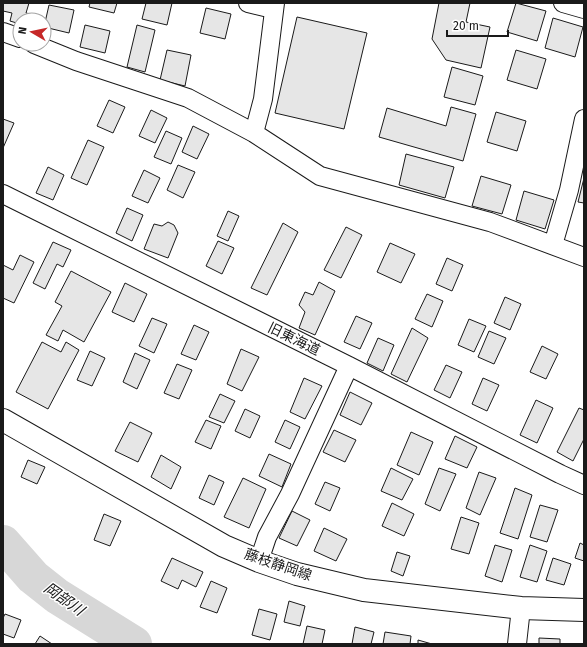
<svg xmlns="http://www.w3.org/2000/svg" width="587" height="647" viewBox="0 0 587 647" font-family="'Fira Sans','Noto Sans JP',sans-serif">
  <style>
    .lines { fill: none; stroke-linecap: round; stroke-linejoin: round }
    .river { stroke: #d7d7d7; stroke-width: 36 }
    .building { fill: #e6e6e6; stroke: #1a1a1a }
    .minor-casing { stroke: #1a1a1a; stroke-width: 20 }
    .secondary-casing { stroke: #1a1a1a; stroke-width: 24 }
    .minor { stroke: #fff; stroke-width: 18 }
    .secondary { stroke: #fff; stroke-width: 22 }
    .labels { text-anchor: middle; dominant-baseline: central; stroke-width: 3; stroke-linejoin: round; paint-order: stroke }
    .street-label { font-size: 14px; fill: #1a1a1a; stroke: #fff }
    .water-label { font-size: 15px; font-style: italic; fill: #1a1a1a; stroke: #fff }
  </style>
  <rect width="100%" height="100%" fill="#fff"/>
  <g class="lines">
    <path class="river" d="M3,543L33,577L57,596L134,644"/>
  </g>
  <path class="building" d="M3,3H29L26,13L34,15L33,20H20V24L10,21L12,13L3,11Z
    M90,3H117L114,13L89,7Z
    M146,3H172L167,25L142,19Z
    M439,3H470L466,22L490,27L481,68L446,60L432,39Z
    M516,3L546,11L537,41L507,32Z
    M49,5L74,10L69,33L44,27Z
    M206,8L231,14L225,39L200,33Z
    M297,17L367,33L344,129L275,113Z
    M553,18L583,27L575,57L545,48Z
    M85,25L110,31L105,53L80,47Z
    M137,25L155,30L145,72L127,67Z
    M167,50L191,55L185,86L160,80Z
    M516,50L546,59L537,89L507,80Z
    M452,67L483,76L475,105L444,97Z
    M109,100L125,107L113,133L97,126Z
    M451,107L476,114L463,161L379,137L387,108L446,126Z
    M151,110L167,118L155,143L139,136Z
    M496,112L526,121L517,151L487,142Z
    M3,119L14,123L3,148Z
    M193,126L209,134L197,159L182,152Z
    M166,131L182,138L171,164L154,157Z
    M88,140L104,147L87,185L71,178Z
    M406,154L454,167L445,198L399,185Z
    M178,165L195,172L183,198L167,190Z
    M48,167L64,175L53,200L36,193Z
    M144,170L160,178L148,203L132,196Z
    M481,176L511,185L502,214L472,206Z
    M584,178V203L578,202Z
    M524,191L554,200L545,229L516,220Z
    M127,208L143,215L132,241L116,233Z
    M228,211L239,216L228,241L217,236Z
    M168,222L174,225L178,233L168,258L144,249L154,224L162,226Z
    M283,223L298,232L267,295L251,288Z
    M346,227L362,235L341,278L324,270Z
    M218,241L234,248L222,274L206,266Z
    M53,242L71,250L63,267L57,264L45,289L33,283Z
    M390,243L415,254L401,283L377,272Z
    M20,255L34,262L14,303L3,298V265L13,270Z
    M447,258L463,265L452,291L436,284Z
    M71,271L111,292L84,342L63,330L58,341L46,335L62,306L55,302Z
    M319,282L335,291L315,335L299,328L305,312L299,305L305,292L313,295Z
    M125,283L147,294L134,322L112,312Z
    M427,294L443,301L432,327L415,319Z
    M505,297L521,304L510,330L494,323Z
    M356,316L372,323L360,349L344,342Z
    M152,318L167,324L154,353L139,346Z
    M469,319L486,326L474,352L458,345Z
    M194,325L209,332L196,360L181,354Z
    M412,328L428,338L407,382L391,374Z
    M489,331L506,338L494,364L478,357Z
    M378,338L394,345L383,371L367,363Z
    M42,342L61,352L66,342L79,350L48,409L16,392Z
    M542,346L558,354L546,379L530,372Z
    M241,349L259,357L242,391L227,384Z
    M90,351L105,358L92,386L77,380Z
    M135,353L150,360L137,389L123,382Z
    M177,364L192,370L179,399L164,393Z
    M446,365L462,372L450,398L434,390Z
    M304,378L322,386L305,419L290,412Z
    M483,378L499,385L487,411L472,404Z
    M350,392L372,403L361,425L340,415Z
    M220,394L235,401L224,423L209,417Z
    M536,400L553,408L537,443L520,435Z
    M579,408L584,410V439L573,461L557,452Z
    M245,409L260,416L250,438L235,431Z
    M206,420L221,426L211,449L195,442Z
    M285,420L300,427L290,449L275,442Z
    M130,422L152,433L138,462L115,451Z
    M334,430L356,440L345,462L323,452Z
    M411,432L433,442L419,475L397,465Z
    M455,436L477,447L467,468L445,459Z
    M269,454L291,464L282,487L259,476Z
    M161,455L181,467L171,489L151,477Z
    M28,460L45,467L37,484L21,477Z
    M391,468L413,479L402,500L381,491Z
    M439,468L456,474L440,511L425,504Z
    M479,472L496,478L480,515L466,508Z
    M209,475L224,482L214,505L199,498Z
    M243,478L266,489L249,528L224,517Z
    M325,482L340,488L330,511L315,504Z
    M515,488L532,495L518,539L500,533Z
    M392,503L414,514L404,536L382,526Z
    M540,505L558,510L547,542L530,537Z
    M292,511L310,520L297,546L279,538Z
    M104,514L121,521L110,546L94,540Z
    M461,517L479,523L469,554L451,549Z
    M324,528L347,539L336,561L314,551Z
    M580,543L584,545V561L575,558Z
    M495,545L512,550L502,582L485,576Z
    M530,545L547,551L537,582L520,577Z
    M397,552L410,556L403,576L391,571Z
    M172,558L203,572L196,587L182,580L178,589L161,581Z
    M553,558L571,564L564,585L546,580Z
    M211,581L227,588L217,613L200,607Z
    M289,601L305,606L300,626L284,622Z
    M259,609L277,614L270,640L252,635Z
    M5,614L21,620L14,638L3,634V618Z
    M307,626L325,630L322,644H303Z
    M355,627L374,632L371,644H352Z
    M385,632L411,636L410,644H383Z
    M40,636L52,644H35Z
    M539,638L560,639V644H539Z
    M418,640L432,644H418Z"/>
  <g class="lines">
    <g class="minor-casing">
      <path id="minor" d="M248,3L273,9
        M563,3L584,9
        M3,32L20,38
        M34,44L76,61L188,98L254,133L320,176L490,222L584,257
        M254,133L263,99L275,3
        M3,194L349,366L560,474L584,485
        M553,245L569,190L584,119
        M259,561L267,537L290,494L349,366
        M517,644L521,608"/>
    </g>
    <g class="secondary-casing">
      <path id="secondary" d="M3,420L224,546L259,561L297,574L364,590L521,608L584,610"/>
    </g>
    <use href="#minor" class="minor"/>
    <use href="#secondary" class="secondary"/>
  </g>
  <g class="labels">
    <g class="street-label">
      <text transform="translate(294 339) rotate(26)">旧東海道</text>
      <text transform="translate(278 565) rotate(19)">藤枝静岡線</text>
    </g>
    <g class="water-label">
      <text transform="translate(64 599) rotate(35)">岡部川</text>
    </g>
  </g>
  <rect width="587" height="647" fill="none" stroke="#1a1a1a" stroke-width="8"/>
  <g transform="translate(32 32) rotate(279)"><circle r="19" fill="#ffffff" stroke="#a3a3a3"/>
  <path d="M0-3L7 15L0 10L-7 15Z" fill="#c62828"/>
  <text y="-6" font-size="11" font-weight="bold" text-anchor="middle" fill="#1a1a1a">N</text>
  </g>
  <path d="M447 30v6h61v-6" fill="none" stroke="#1a1a1a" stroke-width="2"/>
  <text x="453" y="30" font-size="12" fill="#1a1a1a" stroke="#ffffff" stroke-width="3" paint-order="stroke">20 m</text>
</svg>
